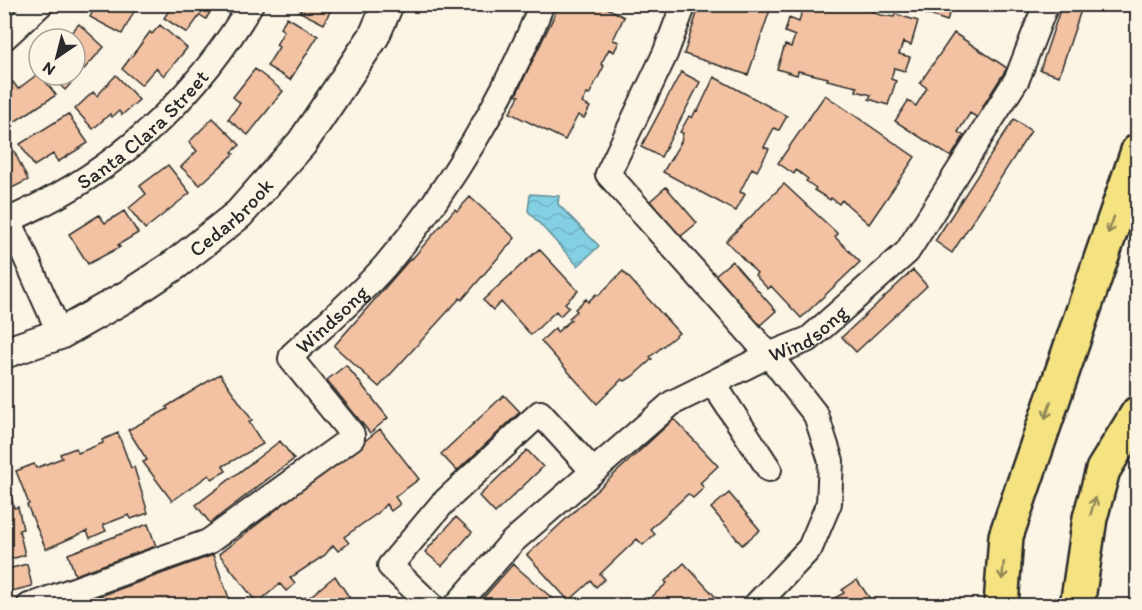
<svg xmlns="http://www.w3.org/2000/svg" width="1142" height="610" viewBox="0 0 1142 610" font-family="Itim,sans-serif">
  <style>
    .water { fill: url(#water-waves); stroke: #608e99; stroke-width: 1.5 }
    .building { fill: #f2c2a2; stroke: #2b2b2b; stroke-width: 1.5 }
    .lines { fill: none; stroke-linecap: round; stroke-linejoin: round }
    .minor-casing { stroke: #2b2b2b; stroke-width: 28 }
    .tertiary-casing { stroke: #2b2b2b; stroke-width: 34 }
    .motorway-casing { stroke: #2b2b2b; stroke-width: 38 }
    .minor { stroke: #fcf5e5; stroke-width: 24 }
    .tertiary { stroke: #fcf5e5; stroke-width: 30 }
    .motorway { stroke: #f5e382; stroke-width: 33 }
    .oneway { stroke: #908756 }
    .labels { text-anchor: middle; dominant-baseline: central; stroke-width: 4.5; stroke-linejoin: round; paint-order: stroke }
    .street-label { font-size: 21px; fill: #2b2b2b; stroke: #fcf5e5 }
  </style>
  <defs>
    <pattern id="water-waves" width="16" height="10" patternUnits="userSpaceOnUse" patternTransform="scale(1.5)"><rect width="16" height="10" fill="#83d0e3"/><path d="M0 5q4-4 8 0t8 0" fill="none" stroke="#71b3c3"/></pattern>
  </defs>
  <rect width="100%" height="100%" fill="#fcf5e5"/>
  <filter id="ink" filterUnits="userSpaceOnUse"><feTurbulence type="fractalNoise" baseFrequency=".0167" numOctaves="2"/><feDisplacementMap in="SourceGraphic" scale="12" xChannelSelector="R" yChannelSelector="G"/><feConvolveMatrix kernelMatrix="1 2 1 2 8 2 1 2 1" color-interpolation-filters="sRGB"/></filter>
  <g filter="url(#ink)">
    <path class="water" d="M530,194L559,196L558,204L599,246L578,266L528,211Z"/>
    <path class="building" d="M97,4H138L122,34L90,17Z
      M173,4H215L206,19L200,15L187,33L164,18Z
      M304,4H337L336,7L333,5L324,24L300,12Z
      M563,4H600L624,17L613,40L619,42L614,52L609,49L601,64L604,66L589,95L587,94L582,103L590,107L584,118L578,115L565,140L510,113L519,96L516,95L558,8L561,9Z
      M700,4H772L748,75L684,54Z
      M800,4H856L880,15L894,17L895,14L918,21L911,45L903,42L899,54L910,57L905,71L894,68L891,79L896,81L888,105L869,99L871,95L856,91L857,87L827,80L828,78L798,71L797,75L777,69L785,45L791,47L795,36L785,32L789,18L799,22L802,10L799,9Z
      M898,4H952L947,21Z
      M1062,4H1083L1059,76L1040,70Z
      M287,17L318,36L290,80L267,66L279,47L276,45L284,31L280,28Z
      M79,24L104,47L65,90L50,75H75V39H65Z
      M160,25L187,48L164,76L156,68L141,85L122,69L150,32L152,34Z
      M954,33L1007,68L983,106L985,107L978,118L970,113L958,132L964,136L951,157L895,121L908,101L916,106L927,88L920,83Z
      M255,69L283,91L248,135L228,119L240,103L233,97Z
      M681,72L700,82L661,157L641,147Z
      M39,73L56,95L11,124L4,116V88L13,82L18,89Z
      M116,75L139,100L122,115L119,111L112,117L110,114L93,129L75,109L93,92L97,96Z
      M714,77L787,116L779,130L774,128L764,147L769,149L757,171L752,168L740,192L745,194L736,211L663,172L681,142L683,133L680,132L689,116L692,118L696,110L698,111Z
      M825,95L915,157L869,224L842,200L839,204L831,198L830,200L814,190L816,188L806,181L808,179L796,170L794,174L778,163Z
      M68,114L88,143L58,162L53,154L34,166L20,144Z
      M213,118L240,145L232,152L234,154L200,185L181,167L197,151L189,142Z
      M1014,119L1031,131L952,253L935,241Z
      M12,147L28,180L8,190L4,188V151Z
      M168,165L190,193L145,229L129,208L146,194L140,186Z
      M784,184L838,234L835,237L860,262L801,318L771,286L768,289L755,275L757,273L726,241Z
      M666,187L697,223L680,237L650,201Z
      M470,197L515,238L462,300L460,298L379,387L334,346L411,258L412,259L455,209L457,211Z
      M124,211L138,233L118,245L120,247L88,264L69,234L99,215L105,223Z
      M539,249L578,291L565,303L569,307L560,316L556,311L531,335L501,302L493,310L483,300Z
      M732,261L776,311L758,327L714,276Z
      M913,270L927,286L856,352L842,337Z
      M623,271L679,333L650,357L652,359L633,376L625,381L622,379L597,404L541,341L555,328L557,332L571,320L569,318L577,311L575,309L586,299L588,302L596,294L598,296Z
      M346,365L388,418L370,433L327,380Z
      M220,374L252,420L249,422L263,444L223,466L226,471L212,479L209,475L172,501L143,462L147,460L128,430L168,409L166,407Z
      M504,395L520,412L457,471L441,454Z
      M674,419L718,466L700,483L704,488L693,498L688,494L650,529L655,534L643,545L637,539L600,574L605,579L596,587L591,581L569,601L527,555Z
      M380,429L419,479L395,497L400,504L391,511L386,504L378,513L344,537L349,543L338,551L333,545L325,555L290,578L295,584L286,591L280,584L257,603L219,554Z
      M118,433L131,468L134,467L148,513L131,519L129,515L103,525L106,531L90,538L87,531L46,549L27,505L29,504L16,471L34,464L36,468L62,458L60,454L76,448L78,453L103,443L102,440Z
      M280,441L294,459L210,523L196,505Z
      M527,450L543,467L495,513L479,496Z
      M5,471L14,508L18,507L23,529L19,530L25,555L8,560L4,558Z
      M729,493L760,530L742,545L711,508Z
      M456,517L472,532L442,566L425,552Z
      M148,524L156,546L75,575L68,554Z
      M213,555L232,606H73Z
      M684,563L724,606H642L667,583L665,581Z
      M27,564L32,586L4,593V570Z
      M513,564L561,606H476Z
      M335,576L355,606H288L296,600L298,602L306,597L307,599Z
      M857,580L875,606H820L844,593L842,590Z"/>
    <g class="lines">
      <g class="minor-casing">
        <g id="minor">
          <path d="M684,4L665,54L608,174L769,355L816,415L831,461L829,503L810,548L755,606"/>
          <path d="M4,38L41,4"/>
          <path d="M9,220L60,334"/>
          <path id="s1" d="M4,222C17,217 30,210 42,204C129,160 201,89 251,4"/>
          <path d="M713,383L769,469"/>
          <path id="s2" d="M29,606L208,542L352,438V434L291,359L292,355C323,326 357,298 385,266C449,191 506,96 542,4"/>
          <path d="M432,606L390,566L442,504L540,413L593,471"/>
          <path id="s3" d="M456,606L512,542L672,403L769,355L809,339L907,252L1017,79L1046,4"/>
        </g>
      </g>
      <g class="tertiary-casing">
        <g id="tertiary">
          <path id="s4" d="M4,353L60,334L129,295L176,264L239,214L302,143L374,36L388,4"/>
        </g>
      </g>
      <g class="motorway-casing">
        <path id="motorway" d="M1001,606L1006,536L1138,151
          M1077,606L1090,518L1103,470L1138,413"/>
      </g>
      <use href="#minor" class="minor"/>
      <use href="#tertiary" class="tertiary"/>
      <use href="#motorway" class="motorway"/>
    </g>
    <defs><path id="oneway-shaft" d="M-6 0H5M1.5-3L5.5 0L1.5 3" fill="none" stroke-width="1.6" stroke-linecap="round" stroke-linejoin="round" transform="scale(1.5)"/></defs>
    <g class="oneway">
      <use href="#oneway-shaft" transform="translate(1111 225) rotate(110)"/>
      <use href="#oneway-shaft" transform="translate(1048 410) rotate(109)"/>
      <use href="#oneway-shaft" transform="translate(1093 506) rotate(-74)"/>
      <use href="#oneway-shaft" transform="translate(1003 571) rotate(95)"/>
    </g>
  </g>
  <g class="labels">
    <g class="street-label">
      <text stroke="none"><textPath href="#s1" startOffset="168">Santa Clara Street</textPath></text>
      <text stroke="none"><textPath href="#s4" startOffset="267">Cedarbrook</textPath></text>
      <text stroke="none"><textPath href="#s2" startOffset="526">Windsong</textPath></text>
      <text stroke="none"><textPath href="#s3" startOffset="450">Windsong</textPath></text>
    </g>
  </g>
  <rect width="1142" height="610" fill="none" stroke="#fcf5e5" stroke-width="24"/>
  <rect x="12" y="12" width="1118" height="586" fill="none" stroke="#2b2b2b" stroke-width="2" filter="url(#ink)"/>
  <g transform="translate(57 57) rotate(215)"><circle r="28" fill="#fcf5e5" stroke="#a8a49b" stroke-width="1.5"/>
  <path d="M0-4.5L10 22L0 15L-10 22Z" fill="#2b2b2b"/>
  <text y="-9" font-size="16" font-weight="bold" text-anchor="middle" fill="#2b2b2b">N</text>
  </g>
</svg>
